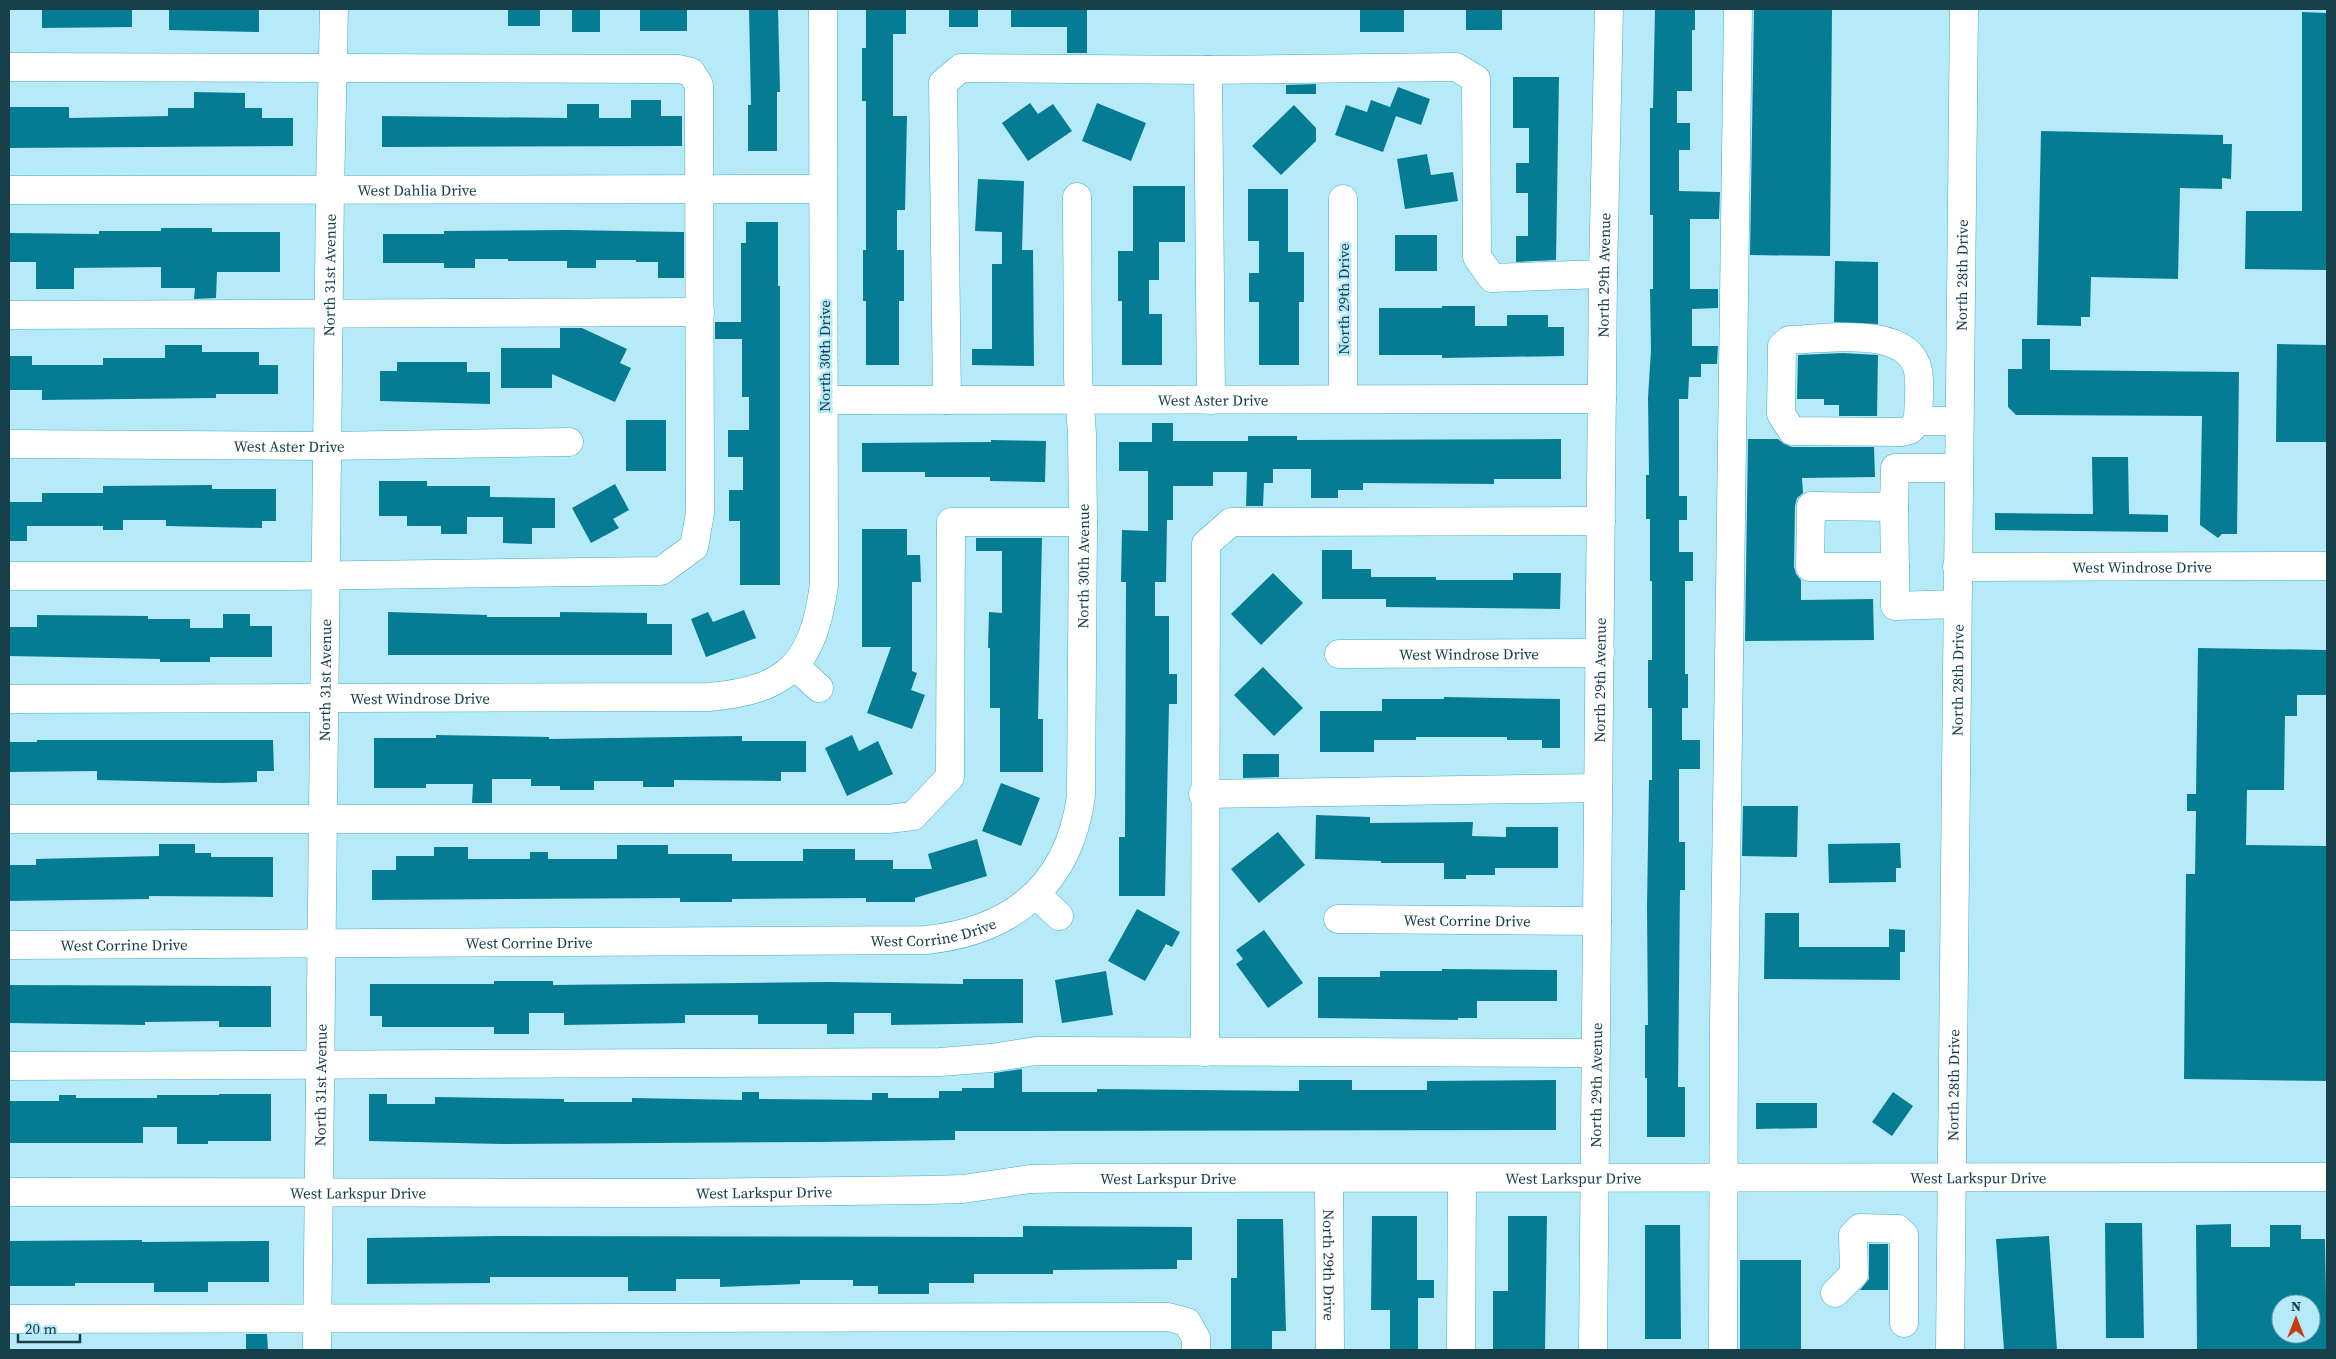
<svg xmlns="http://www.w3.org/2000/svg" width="2336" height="1359" viewBox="0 0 2336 1359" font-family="'Source Serif 4',serif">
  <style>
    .building { fill: #057c93; fill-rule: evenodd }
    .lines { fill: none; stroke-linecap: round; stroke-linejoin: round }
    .minor-casing { stroke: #4babc3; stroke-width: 29 }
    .minor { stroke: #fff; stroke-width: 28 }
    .labels { text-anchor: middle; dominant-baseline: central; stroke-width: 5; stroke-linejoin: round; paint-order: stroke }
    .street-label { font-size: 15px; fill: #18404a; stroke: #b6eaf9 }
  </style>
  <rect width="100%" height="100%" fill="#b6eaf9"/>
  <path class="building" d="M42,9H132V27L42,28Z
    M169,9H259V32L169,30Z
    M508,9H540V26H508Z
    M572,9H600V32H572Z
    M640,9H687V31H640Z
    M749,9H778L780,92H777V151H748V105H751Z
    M866,9H906V34H893V116H907L905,210H897V250H904V301H899V365H866V301H863V250H866V101H862V48H866Z
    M949,9H978V27H949Z
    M1011,9H1087V53H1067V27H1011Z
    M1360,9H1404V32H1360Z
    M1466,9H1502V30H1466Z
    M1655,9H1695V30H1692V91H1677V123H1690V150H1679V191L1720,192L1719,219H1690V289H1718V308L1692,309V346H1718L1717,364H1701V377H1689L1688,399H1679V496H1687V520H1679V552H1693V581H1685V674H1688V708H1682V740H1700V769H1679V842H1685V890H1680L1678,1087H1685V1137H1647V1078H1645V1025H1648L1647,907L1649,780H1652V708H1648V660H1652V581H1650V519H1646V475H1649L1648,398L1651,350L1650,289H1653V215H1650V108H1653Z
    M1754,9H1832L1830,256L1750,255Z
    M2302,12L2327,13V270L2245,269L2246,211H2302Z
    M1513,77H1559L1556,260L1516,262V236H1528V193H1516V163H1529V128H1513Z
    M1316,84V94H1286V85Z
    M1398,87L1430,99L1421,125L1396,116L1383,152L1335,135L1346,105L1367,112L1371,100L1390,107Z
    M194,92L245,93V108H262V118H293V146L9,148V107H69V118L168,116V108H194Z
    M631,100H661V116H682V146L382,147V116L567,118V104H599V118H631Z
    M1030,103L1038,114L1053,104L1072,131L1028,161L1002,123Z
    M1097,103L1146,123L1131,161L1082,141Z
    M1294,105L1316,128V141L1281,175L1252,146Z
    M2041,131L2223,135V144H2232L2231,179L2222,178V189L2180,188L2178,279L2091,277L2090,317H2081V326L2037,325Z
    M1427,154L1431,175L1453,172L1458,201L1405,209L1397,159Z
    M978,179L1024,181L1022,250H1033L1034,366L972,365V349H992V264H1002V232L975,231Z
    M1133,186H1185V242H1159V280H1149V314H1162V365H1122V301H1118V251H1133Z
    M1248,189H1288V252H1304V302H1299V365H1259V302H1249V273H1259V241H1248Z
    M746,222H778V286H780V585H740V521H729V490H743V457H728V430H749V397H742V339H715V322H741V243H746Z
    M161,228H212V232H280V272H217L216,298L194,299L195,288H161V267L74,268V289H36V262H9V233L99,234V231H161Z
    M567,230L684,232V278H658V262H636V260H596V268H567V261H508V259H475V268H444V263H383V234H444V231Z
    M1395,235H1437V271H1395Z
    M1835,261L1878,262V324L1834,322Z
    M1442,306H1475V326H1507V315H1548V327H1564V356L1442,358V355H1379V308H1442Z
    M560,328H582L627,349L620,363L631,368L615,402L552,374V388H501V348H560Z
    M2022,339H2050V370L2239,372L2237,534H2222L2218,538L2200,525L2202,416L2016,415L2008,407V369H2022Z
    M2277,344L2327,345V442H2276Z
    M165,345H202V352H259V365H278V394H216V398L42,400V390H9V356H32V365H103V358H165Z
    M1843,353L1878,355L1877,416H1839V405H1824V399H1797L1798,355Z
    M397,362H467V372H490V404L380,401V371H397Z
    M626,420H666V471H626Z
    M1152,423H1173V441H1248V436H1297V440L1561,439V479H1494V484L1363,483V490H1338V498H1311V469H1273V483H1264L1263,506H1246L1247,472H1213V486H1173V520H1167L1166,582H1155V616H1169V674H1177V704H1169L1165,896H1119V837H1125L1126,582H1121L1122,530L1148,531V471H1119V442H1152Z
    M1748,439H1778L1784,444L1792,447H1874L1875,477L1802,478L1803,493L1797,498L1795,506L1794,567L1796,574L1801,580V600L1873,599L1874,640L1745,641Z
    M991,440L1046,441L1045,482L990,481V477H925V472H862V443L991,442Z
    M2092,457H2128L2129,514L2168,515V532L1995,530V513L2093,514Z
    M379,481H427V486H490V497L555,498V528H532V544L503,543V517H467V534H441V526H407V516H379Z
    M615,484L629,510L613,519L619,528L591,543L572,508Z
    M212,485V489H276V521H262V528L166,526V520H123V530H103V526H27V541H9V502H42V493H103V486Z
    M862,529H907V555H920L921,582H912V671L917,673L911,690L925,695L912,729L867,713L891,647H862Z
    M976,538H1042L1038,719H1043V772H1000V708H990V648H988L989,612L1002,613V551H976Z
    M1322,550H1352V569H1371V577H1436V580H1513V573H1561L1560,609L1386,607V599H1322Z
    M1273,573L1303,603L1261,645L1231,614Z
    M744,610L756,638L706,657L691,619L708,612L713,622Z
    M388,612L487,615V617H560V612L647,613V624H672V655H388Z
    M223,614H250V626H272V657H210V662H160V659L9,656V627H37V615L148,616V619H190V628H223Z
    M2198,648L2327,650V695H2297V716H2285L2284,790H2247L2246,845L2327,846V1081L2184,1079L2186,874H2195L2196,811H2187V794H2196Z
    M1263,667L1303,708L1274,736L1234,695Z
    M1444,697L1560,699V748H1542V740H1507V737H1416V740H1374V752H1320V711H1382V699H1444Z
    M436,735L549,737V739L742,736V741H806V772H781V781L674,780V787H643V781H594V790H560V786H531V779H492V803H472L473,784H426V788H374V738H436Z
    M852,735L859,751L878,741L893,774L847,796L825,748Z
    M37,740H273L274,771H257V782L222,783L97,780V771L9,772V742H37Z
    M1243,754H1279V777L1243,778Z
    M1001,783L1040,798L1021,846L982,831Z
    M1743,806H1798L1797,857L1742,856Z
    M1316,815L1370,817V823L1473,822L1472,836L1506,837V827H1558V868H1495V875H1466V879H1444V863H1381V861L1315,859Z
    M1278,832L1305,865L1259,903L1231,869Z
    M977,839L987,876L915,898V902H866V898L732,899V902H680V898L372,900V870H396V856H434V847H468V859H530V852H548V859H617V845H668V854H732V861H803V849H855V860H893V869H932L928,854Z
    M1900,843L1901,868H1896V882L1829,883L1828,844Z
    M159,844H195V853H211V857H273V897L149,896V899L9,901V865H36V859L159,856Z
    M1137,909L1180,932L1172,947L1166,944L1145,981L1108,961Z
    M1765,913H1799V947H1889V929L1905,930V952H1900V980L1764,979Z
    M1264,930L1303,983L1268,1008L1236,964L1243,959L1236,950Z
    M1442,969L1557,970V1001H1477V1018H1458V1020L1318,1018V977H1380V971H1442Z
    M1106,971L1113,1015L1062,1023L1055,980Z
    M963,979H1023V1023L891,1025V1013H854V1034H827V1024H758V1015H685V1023L564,1025V1013H529V1034H494V1027H382V1016H370V984H494V981H553V985L827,982L963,984Z
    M9,985L271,986V1027H219V1021L145,1022V1025L9,1023Z
    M1022,1069V1092H1097V1089L1299,1091V1080H1352V1090H1427V1081L1556,1080V1130L955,1131V1140L819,1142L502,1144L369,1141V1094H387V1104H435V1097L564,1099V1102H632V1098L742,1100V1092H759V1099L872,1100V1093H888V1098H939V1091H962V1088H994V1073Z
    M1893,1092L1913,1106L1892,1136L1872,1122Z
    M219,1094H271V1141H208V1144H177V1127H143V1143H9V1101H59V1095H76V1098H157V1095H219Z
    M1756,1103H1817V1128L1756,1129Z
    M1372,1216H1417V1280H1434V1298H1418V1350H1390V1310H1371Z
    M1508,1216H1547L1545,1350H1493V1291H1508Z
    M1237,1219H1283L1286,1331H1272V1350H1231V1278H1237Z
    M2105,1223H2142L2144,1338H2106Z
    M2231,1224V1247H2270V1225H2301V1239H2325L2327,1350H2197L2196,1225ZM2281,1304H2311V1334H2281Z
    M1645,1225H1680L1681,1339H1645Z
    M1023,1226L1192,1227V1260H1177V1269L1053,1270V1274H974V1283H929V1294H878V1286H853V1280H800V1284L720,1287V1279H676V1291H628V1277H490V1283L367,1284V1238L498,1236L1023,1237Z
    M2049,1236L2057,1350H2004L1996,1239Z
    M142,1240V1242L269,1241V1282H208V1292H154V1283H75V1286H9V1241Z
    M1869,1244H1888V1290H1860L1869,1279Z
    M1740,1260H1801V1350H1740Z
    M246,1334H267L268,1350H246Z"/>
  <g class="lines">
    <g class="minor-casing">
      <g id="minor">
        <path d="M9,67L679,69L691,72L699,85L700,513L694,547L661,571L286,576H9"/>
        <path d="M1208,70L1211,400"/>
        <path id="s1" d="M9,190L823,189"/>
        <path d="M1343,199V399"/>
        <path d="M9,315L700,312"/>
        <path id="s2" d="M824,400L1602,399"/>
        <path d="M947,400L943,83L961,68L1208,70L1456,67L1476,79L1477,257L1492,278L1603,274"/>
        <path d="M1918,421C1918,405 1921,386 1918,371C1909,324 1823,339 1789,340L1782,346L1781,414L1792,431L1902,432L1910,430L1918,421H1959"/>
        <path id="s3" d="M9,444L327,446L569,442"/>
        <path d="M1894,507L1895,567"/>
        <path id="s4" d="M1957,567L2327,566"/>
        <path d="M1956,604L1895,606V567H1810L1811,506L1894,507L1895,468H1958"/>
        <path id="s5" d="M1339,654L1600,653"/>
        <path d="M795,666L819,688"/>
        <path id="s6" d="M9,699L709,697C789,690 813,663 824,585L823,9"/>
        <path d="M1203,794L1598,788"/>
        <path d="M9,819H888L913,816L950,777L951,522H1083"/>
        <path d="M1037,895L1059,916"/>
        <path id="s7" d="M1338,919L1597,921"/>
        <path id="s8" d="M9,945L926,940C1012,931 1069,885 1081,796L1083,522L1082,434L1078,378L1077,197"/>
        <path d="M1205,1052L1206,544L1231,522L1601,521"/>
        <path d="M9,1066L940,1062L991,1058L1036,1051L1595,1053"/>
        <path id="s9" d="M1329,1179L1330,1350"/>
        <path id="s10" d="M9,1192L670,1193L929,1190L963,1189L1030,1179L1077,1178L2327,1177"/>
        <path d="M1835,1293L1854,1274L1853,1235L1860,1228L1898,1229L1904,1235V1323"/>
        <path d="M9,1319L1168,1317L1187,1322L1196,1338V1350"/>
        <path id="s11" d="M317,1350L330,190L334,9"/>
        <path d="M1461,1350L1462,1178"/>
        <path id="s12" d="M1593,1350L1603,274L1609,9"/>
        <path d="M1723,1350L1724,1023L1738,9"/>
        <path id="s13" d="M1950,1350L1964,9"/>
      </g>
    </g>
    <use href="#minor" class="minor"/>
  </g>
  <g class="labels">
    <g class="street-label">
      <text stroke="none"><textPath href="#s1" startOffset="408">West Dahlia Drive</textPath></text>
      <text stroke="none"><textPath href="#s12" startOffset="1075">North 29th Avenue</textPath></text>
      <text stroke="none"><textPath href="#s11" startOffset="1075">North 31st Avenue</textPath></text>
      <text stroke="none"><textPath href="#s13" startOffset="1075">North 28th Drive</textPath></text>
      <text transform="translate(1343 299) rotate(-90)">North 29th Drive</text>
      <text transform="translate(824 356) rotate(-90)">North 30th Drive</text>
      <text stroke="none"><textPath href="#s2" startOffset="389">West Aster Drive</textPath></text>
      <text stroke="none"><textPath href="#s3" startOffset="280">West Aster Drive</textPath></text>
      <text stroke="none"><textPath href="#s4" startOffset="185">West Windrose Drive</textPath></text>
      <text stroke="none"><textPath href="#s8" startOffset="1378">North 30th Avenue</textPath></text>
      <text stroke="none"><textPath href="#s5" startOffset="130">West Windrose Drive</textPath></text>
      <text stroke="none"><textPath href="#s11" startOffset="670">North 31st Avenue</textPath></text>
      <text stroke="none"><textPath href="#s12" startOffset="670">North 29th Avenue</textPath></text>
      <text stroke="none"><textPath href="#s13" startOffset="670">North 28th Drive</textPath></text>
      <text stroke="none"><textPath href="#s6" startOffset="411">West Windrose Drive</textPath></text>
      <text stroke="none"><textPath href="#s7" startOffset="129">West Corrine Drive</textPath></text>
      <text stroke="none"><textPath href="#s8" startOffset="925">West Corrine Drive</textPath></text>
      <text stroke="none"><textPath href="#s8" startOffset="520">West Corrine Drive</textPath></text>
      <text stroke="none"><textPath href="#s8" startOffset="115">West Corrine Drive</textPath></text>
      <text stroke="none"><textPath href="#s11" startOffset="265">North 31st Avenue</textPath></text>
      <text stroke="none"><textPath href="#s12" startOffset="265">North 29th Avenue</textPath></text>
      <text stroke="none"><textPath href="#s13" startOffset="265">North 28th Drive</textPath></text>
      <text stroke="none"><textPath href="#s10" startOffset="1970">West Larkspur Drive</textPath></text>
      <text stroke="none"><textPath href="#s10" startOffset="1160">West Larkspur Drive</textPath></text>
      <text stroke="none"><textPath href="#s10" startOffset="1565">West Larkspur Drive</textPath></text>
      <text stroke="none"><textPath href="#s10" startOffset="349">West Larkspur Drive</textPath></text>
      <text stroke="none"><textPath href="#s10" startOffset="755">West Larkspur Drive</textPath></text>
      <text stroke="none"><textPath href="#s9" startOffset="86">North 29th Drive</textPath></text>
    </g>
  </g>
  <rect width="2336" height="1359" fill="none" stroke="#18404a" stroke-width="20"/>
  <g transform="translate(2296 1319)"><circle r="24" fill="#b6eaf9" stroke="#77a6b3"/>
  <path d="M0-4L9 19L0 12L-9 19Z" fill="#c63e10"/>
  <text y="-8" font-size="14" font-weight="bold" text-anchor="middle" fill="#18404a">N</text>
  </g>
  <path d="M18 1334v8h62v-8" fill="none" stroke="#18404a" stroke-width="2.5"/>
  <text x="25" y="1334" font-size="15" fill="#18404a" stroke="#b6eaf9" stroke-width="4" paint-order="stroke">20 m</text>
</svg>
